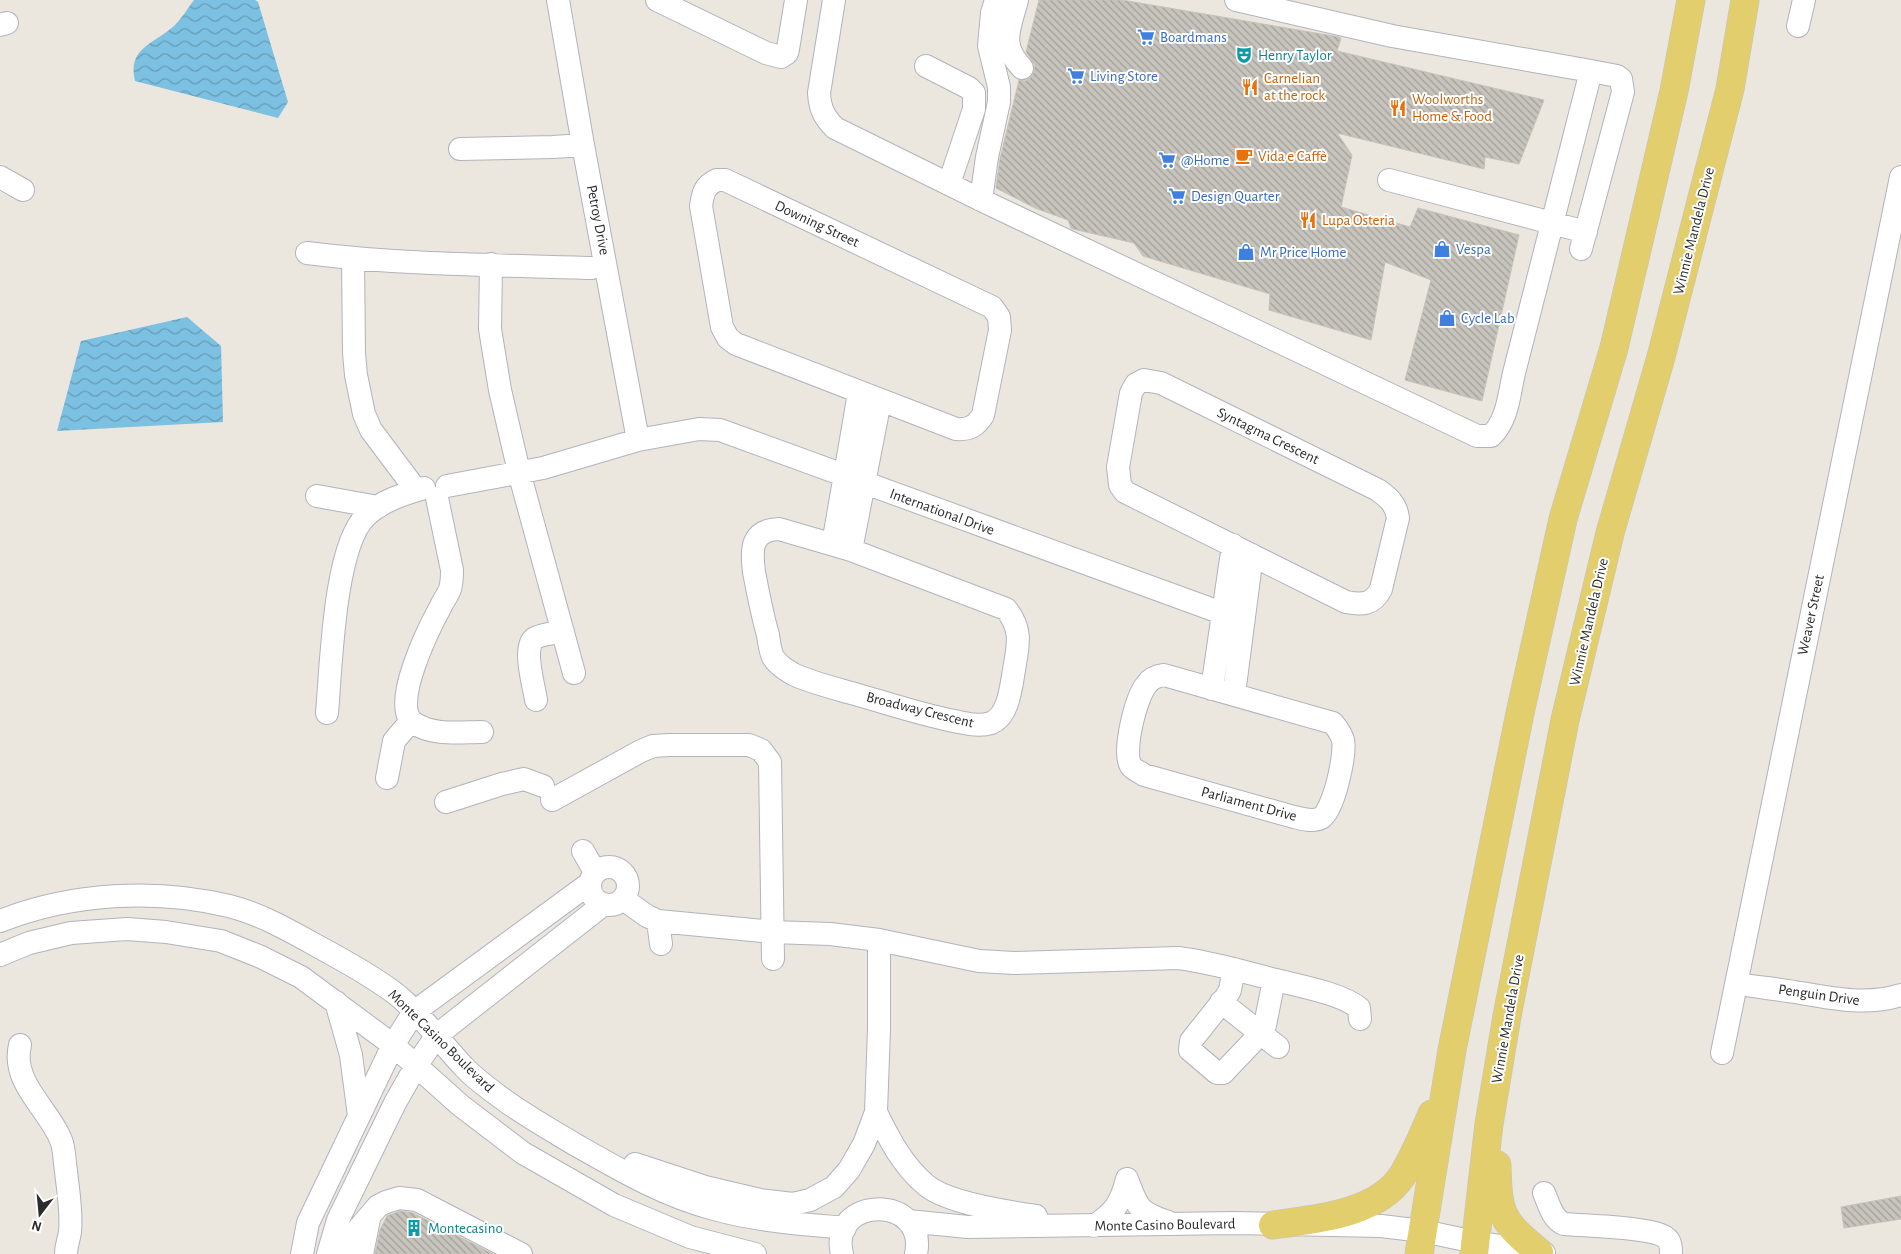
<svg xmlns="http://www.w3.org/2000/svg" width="1901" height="1254" viewBox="0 0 1901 1254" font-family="'Alegreya Sans',sans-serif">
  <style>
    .water { fill: url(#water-waves) }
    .building { fill: url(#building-back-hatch); stroke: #c6c2b8 }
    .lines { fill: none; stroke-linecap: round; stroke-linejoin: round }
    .minor-casing { stroke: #b2b3bd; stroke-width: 24 }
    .major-casing { stroke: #c4c4c4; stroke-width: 29 }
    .minor { stroke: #fff; stroke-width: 22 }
    .major { stroke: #e2ce6d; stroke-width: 28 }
    .labels { text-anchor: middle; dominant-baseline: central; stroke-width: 4; stroke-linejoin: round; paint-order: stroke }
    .shop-label { font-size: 15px; fill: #366cbe; stroke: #fff; text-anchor: start }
    .culture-label { font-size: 15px; fill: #0d838f; stroke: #fff; text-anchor: start }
    .food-label { font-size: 15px; fill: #c56008; stroke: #fff; text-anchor: start }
    .street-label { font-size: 15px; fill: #2b2b2b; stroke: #fff }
  </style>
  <defs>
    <pattern id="water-waves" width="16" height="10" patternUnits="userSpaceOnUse" patternTransform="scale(1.25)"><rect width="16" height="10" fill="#7cc0e2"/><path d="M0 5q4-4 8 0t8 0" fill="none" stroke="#669cb7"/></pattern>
    <pattern id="building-back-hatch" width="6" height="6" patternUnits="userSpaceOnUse" patternTransform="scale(1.25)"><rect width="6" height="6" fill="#c7c4bd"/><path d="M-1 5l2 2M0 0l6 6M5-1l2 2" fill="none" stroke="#a29f9a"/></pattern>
  </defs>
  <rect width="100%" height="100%" fill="#ebe6de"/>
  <path class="water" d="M194,0H255L258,2L288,102L278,118L135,81C127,47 155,44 175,25C182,18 188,8 194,0Z
    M187,317L221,346L223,422L57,431L81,341Z"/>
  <path class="building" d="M1039,0H1122L1339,37L1341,38L1337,51L1544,100L1519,164L1485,157L1484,169L1337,133L1352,155L1341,207L1410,227L1418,208L1519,235L1482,401L1405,380L1431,280L1385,262L1371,340L1269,310L1270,294L1143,256L1134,243L1073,229L1071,228L1068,220L1035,208L996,188L1000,159L1019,80L1025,81L1030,78L1034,72L1035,65L1026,52Z
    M1901,1196V1219L1844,1228L1841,1207Z
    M400,1211L413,1213L493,1254H375L380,1230L387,1216Z"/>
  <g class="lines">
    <g class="minor-casing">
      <path id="minor" d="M558,0L583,145L638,440
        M657,0L766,53L781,57L787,53L788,49L796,0
        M834,0L819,93C820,109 824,117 835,128L981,200L1477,436H1491C1508,420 1509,394 1514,373L1591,71
        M1017,0C1010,28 999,44 1022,68
        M1236,0L1392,36L1591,71L1617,76L1621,79L1623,92L1581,249
        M0,25L7,23
        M1798,26L1804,0
        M926,66L969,88L974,93V109L949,184
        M460,149L553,147L583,145
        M0,177L23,190
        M717,180H725L992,307L999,317L1000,330L983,415C976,426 970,430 956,429L736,344L728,338L722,327L701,206C703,193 704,186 717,180Z
        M1389,180L1586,232
        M981,200L987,157L999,102V87L989,46L992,13L996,0
        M307,253C402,265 497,265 592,268
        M353,258L354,353L356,375L364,414L371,430L416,490
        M491,264L490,329L500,390L519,472L574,673
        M1144,380L1161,383L1378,490C1389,498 1396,504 1398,518L1381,589C1373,605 1362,605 1346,602L1125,492L1120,485L1118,467L1131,393L1136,384Z
        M447,486L543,468L638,440L699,429L720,430L1222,613L1243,619
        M317,496L378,507
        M437,498L452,570C452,577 452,583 450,589C448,595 443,601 441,606C430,626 389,707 414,723C433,736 460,732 482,732
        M779,529L851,550L1006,609C1023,630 1018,645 1014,670C1011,686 1009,716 991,723C982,726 973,725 964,723C928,717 890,704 855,694C834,688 812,683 793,674C786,670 777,664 773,657C770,651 769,642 768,635C762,614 758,593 754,572C751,549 751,530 779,529Z
        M833,544L859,393
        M851,550L880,401
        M1164,675L1333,723C1337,728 1341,733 1343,740C1346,754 1334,810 1321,818C1313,822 1302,819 1294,817L1144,775C1140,772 1134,770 1131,766C1122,752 1136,696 1147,684C1151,678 1157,676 1164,675Z
        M1212,689L1233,545
        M1234,694L1252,555
        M536,700C534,686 522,646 535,638C542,634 555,633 563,632
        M327,713C331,668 334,546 366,516C381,501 404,494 424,488
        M387,778L394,741L411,721
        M552,800L641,751L653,746L669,745H749L761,750L770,762L773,959
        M446,802L502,784L524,779L543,786
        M583,851L595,872
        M590 886a19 19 0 1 1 38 0a19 19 0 1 1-38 0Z
        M623,899L647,916L658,921L773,932L830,934L879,940L979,961L1014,963L1178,958C1212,962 1243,972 1276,980C1299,986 1340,993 1359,1008L1360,1019
        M0,921C71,893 155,888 229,906C261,914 290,931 319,947C345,961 372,976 396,994C422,1015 441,1043 464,1067C474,1078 488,1088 500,1097C524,1115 551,1130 576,1145C620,1170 664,1196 714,1209C757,1221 801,1224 845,1228
        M658,921L661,944
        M0,955L29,943L71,933L127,929L166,932L221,941L261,957L301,977L393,1045L460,1105L523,1153L614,1205L690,1237L755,1254
        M1234,969L1230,990L1226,997L1191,1041L1190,1050L1217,1073H1223L1261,1033L1265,1025L1274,980
        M1738,984C1757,987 1776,989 1795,992C1830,998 1866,1006 1901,995
        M336,1002L351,1055L359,1116
        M1221,1002L1278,1047
        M20,1045C11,1083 49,1109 61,1140C65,1150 64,1160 66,1171C68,1191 72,1211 70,1232C69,1239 66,1246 66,1254
        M1722,1053L1901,177
        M876,1112C889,1139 903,1166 926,1185C947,1203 1008,1212 1036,1216
        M635,1164L705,1187L760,1200L793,1204L810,1200L834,1187L849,1170L864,1144L876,1112L879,1029V940
        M1127,1179C1138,1208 1138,1212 1168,1222
        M1544,1193C1549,1204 1552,1219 1564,1224C1585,1226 1651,1227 1665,1237C1671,1241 1671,1247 1671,1254
        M908,1221L968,1227L1234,1223L1381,1226L1423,1231L1475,1242L1544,1253
        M1090,1225L1094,1226C1115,1212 1121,1203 1127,1179
        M302,1254L308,1223L393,1045L414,1012L590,883
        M328,1254L338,1220L395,1103L416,1066L437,1035L604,904
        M328,1254L343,1247L378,1206L386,1202L399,1198L417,1200L521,1254
        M362,1254L369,1219
        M842,1254C828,1195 928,1194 916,1254"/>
    </g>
    <g class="major-casing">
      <path id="major" d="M1497,1165C1498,1214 1501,1221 1539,1252
        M1273,1225C1314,1219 1376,1215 1402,1176C1414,1157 1423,1135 1432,1114
        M1419,1254L1452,1050L1520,713L1563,519L1614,348L1674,91L1691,0
        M1474,1254L1489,1124L1507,1016L1565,720L1610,533L1661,357L1730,89L1745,0"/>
    </g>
    <use href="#minor" class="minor"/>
    <use href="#major" class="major"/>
  </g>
  <defs>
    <g id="supermarket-bare" transform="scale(1.35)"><path d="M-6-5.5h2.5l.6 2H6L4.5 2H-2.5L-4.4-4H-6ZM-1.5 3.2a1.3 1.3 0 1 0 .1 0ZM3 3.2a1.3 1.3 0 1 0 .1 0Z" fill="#3f7fe0" stroke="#fff" stroke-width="2.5" paint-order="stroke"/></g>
    <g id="theatre-bare" transform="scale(1.35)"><path d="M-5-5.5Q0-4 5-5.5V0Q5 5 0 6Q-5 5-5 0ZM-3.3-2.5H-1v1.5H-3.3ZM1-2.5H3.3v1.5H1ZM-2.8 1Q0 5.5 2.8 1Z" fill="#0f9aa8" stroke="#fff" stroke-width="2.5" paint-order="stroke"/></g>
    <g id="restaurant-bare" transform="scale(1.35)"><path d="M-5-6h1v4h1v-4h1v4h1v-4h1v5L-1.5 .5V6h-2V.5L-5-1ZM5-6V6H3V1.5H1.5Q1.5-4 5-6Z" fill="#e8710a" stroke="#fff" stroke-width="2.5" paint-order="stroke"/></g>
    <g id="cafe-bare" transform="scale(1.35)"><path d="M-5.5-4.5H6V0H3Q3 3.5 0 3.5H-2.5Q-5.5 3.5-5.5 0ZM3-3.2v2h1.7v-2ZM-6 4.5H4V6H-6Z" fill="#e8710a" stroke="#fff" stroke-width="2.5" paint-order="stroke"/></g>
    <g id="shop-bare" transform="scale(1.35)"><path d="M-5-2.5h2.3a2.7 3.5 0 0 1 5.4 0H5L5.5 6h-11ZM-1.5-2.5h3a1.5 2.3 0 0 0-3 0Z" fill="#3f7fe0" stroke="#fff" stroke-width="2.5" paint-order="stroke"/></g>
    <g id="building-bare" transform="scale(1.35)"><path d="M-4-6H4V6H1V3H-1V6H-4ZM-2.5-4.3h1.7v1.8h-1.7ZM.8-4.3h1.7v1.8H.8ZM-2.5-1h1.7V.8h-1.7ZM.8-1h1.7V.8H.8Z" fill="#0f9aa8" stroke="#fff" stroke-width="2.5" paint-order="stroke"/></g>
  </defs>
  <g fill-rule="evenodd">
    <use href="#supermarket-bare" x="1146" y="37"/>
    <use href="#theatre-bare" x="1244" y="55"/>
    <use href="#supermarket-bare" x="1076" y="76"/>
    <use href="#restaurant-bare" x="1250" y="87"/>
    <use href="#restaurant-bare" x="1398" y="108"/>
    <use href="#cafe-bare" x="1244" y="156"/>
    <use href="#supermarket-bare" x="1167" y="160"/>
    <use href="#supermarket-bare" x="1177" y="196"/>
    <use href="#restaurant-bare" x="1308" y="220"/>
    <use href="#shop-bare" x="1442" y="249"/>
    <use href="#shop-bare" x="1246" y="252"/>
    <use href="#shop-bare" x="1447" y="318"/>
    <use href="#building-bare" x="414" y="1228"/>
  </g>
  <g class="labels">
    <g class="shop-label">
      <text x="1160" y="37">Boardmans</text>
      <text x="1090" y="76">Living Store</text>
      <text x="1181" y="160">@Home</text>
      <text x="1191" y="196">Design Quarter</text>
      <text x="1456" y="249">Vespa</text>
      <text x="1260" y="252">Mr Price Home</text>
      <text x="1461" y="318">Cycle Lab</text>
    </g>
    <g class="culture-label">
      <text x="1258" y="55">Henry Taylor</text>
      <text x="428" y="1228">Montecasino</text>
    </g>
    <g class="food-label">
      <text x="1264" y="78">Carnelian<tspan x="1264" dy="17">at the rock</tspan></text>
      <text x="1412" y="99">Woolworths<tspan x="1412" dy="17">Home &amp; Food</tspan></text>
      <text x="1258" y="156">Vida e Caffè</text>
      <text x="1322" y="220">Lupa Osteria</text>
    </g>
    <g class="street-label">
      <text transform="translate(598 220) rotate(79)">Petroy Drive</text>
      <text transform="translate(817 224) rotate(25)">Downing Street</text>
      <text transform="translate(1694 231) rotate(-76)">Winnie Mandela Drive</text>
      <text transform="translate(1268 436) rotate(26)">Syntagma Crescent</text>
      <text transform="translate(942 512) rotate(20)">International Drive</text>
      <text transform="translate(1811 615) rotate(-78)">Weaver Street</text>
      <text transform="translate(1589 622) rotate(-77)">Winnie Mandela Drive</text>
      <text transform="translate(920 710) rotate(14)">Broadway Crescent</text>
      <text transform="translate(1249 804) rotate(15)">Parliament Drive</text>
      <text transform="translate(1819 995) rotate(8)">Penguin Drive</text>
      <text transform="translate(1508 1019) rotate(-80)">Winnie Mandela Drive</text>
      <text transform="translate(441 1041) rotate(44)">Monte Casino Boulevard</text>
      <text transform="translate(1165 1225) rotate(-1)">Monte Casino Boulevard</text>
    </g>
  </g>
  <g transform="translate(40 1214) rotate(196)" stroke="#ffffff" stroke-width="4" paint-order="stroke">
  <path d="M0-4L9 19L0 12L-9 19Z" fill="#2b2b2b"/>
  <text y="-8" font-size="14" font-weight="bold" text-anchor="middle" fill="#2b2b2b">N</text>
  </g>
</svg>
